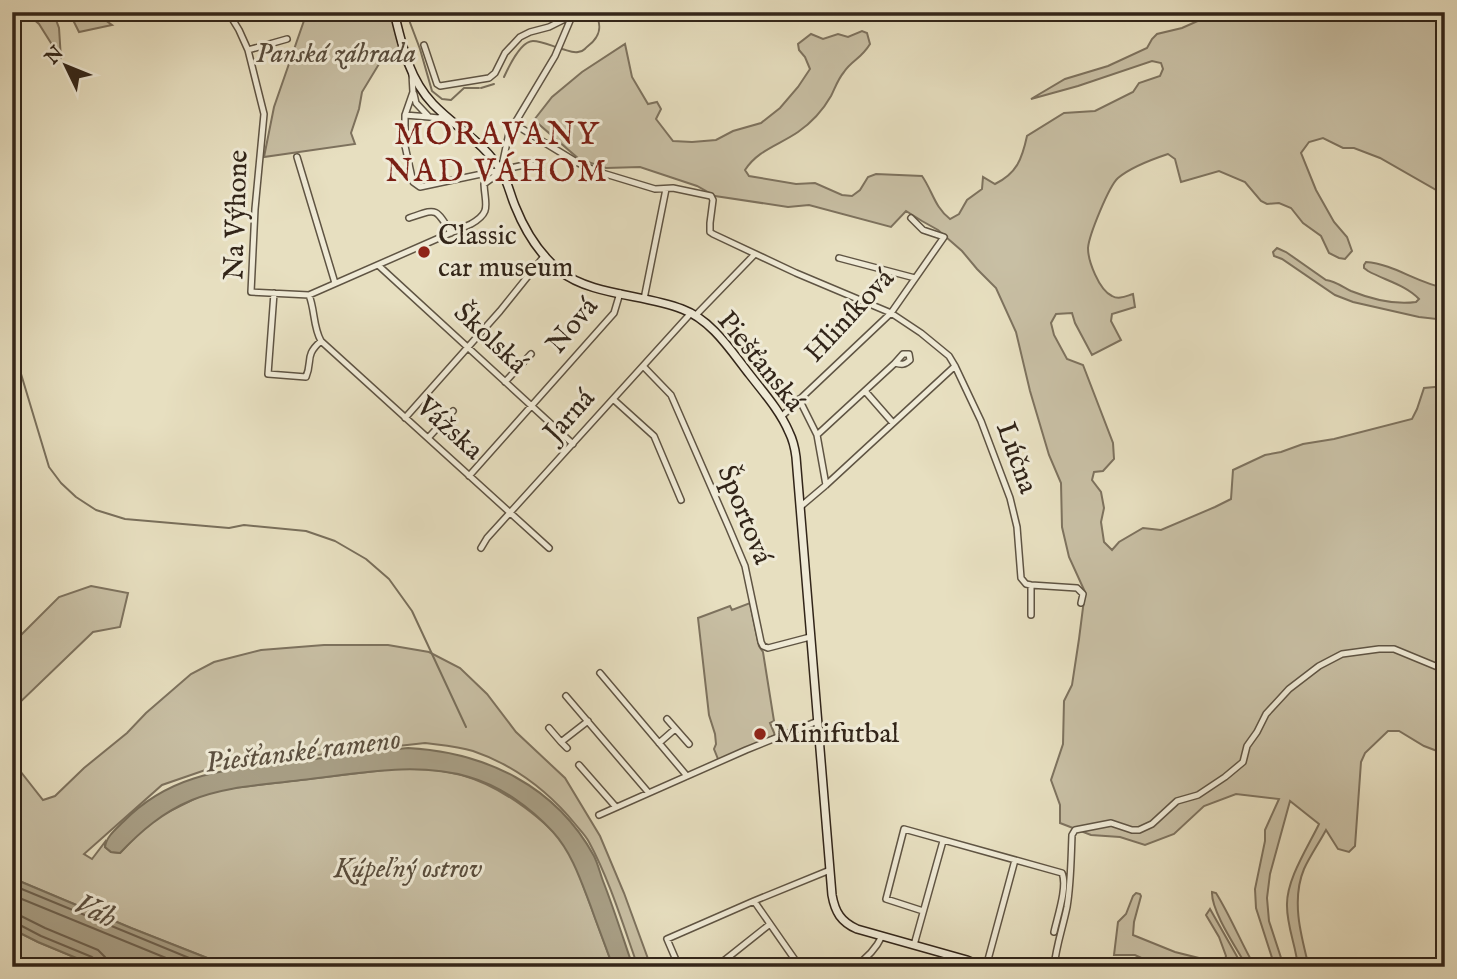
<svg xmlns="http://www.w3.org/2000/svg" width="1457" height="979" viewBox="0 0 1457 979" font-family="'IM FELL English',serif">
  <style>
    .green { fill: #c8bfa4; stroke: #7d725e; stroke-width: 2 }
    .water { fill: #a9a087; stroke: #796f5b; stroke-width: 2 }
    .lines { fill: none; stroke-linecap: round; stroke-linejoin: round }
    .shore { stroke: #6e6250; stroke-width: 2 }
    .stream { stroke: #796f5b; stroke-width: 2 }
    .minor-casing { stroke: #5f5443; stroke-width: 8 }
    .secondary-casing { stroke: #322519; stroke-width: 10 }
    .minor { stroke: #efead6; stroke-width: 5 }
    .secondary { stroke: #efead6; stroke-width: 7 }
    .poi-dot { fill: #8f2418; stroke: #efead6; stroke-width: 2.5 }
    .labels { text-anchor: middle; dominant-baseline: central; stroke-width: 6; stroke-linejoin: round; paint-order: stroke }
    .park-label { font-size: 28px; font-style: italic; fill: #584c3c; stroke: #efead6 }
    .street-label { font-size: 28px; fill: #322519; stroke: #efead6 }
    .poi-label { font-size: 28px; fill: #322519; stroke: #efead6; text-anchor: start }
    .water-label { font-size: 30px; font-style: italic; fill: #5c5040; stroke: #efead6 }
    .quarter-label { font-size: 32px; letter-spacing: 2px; fill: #7a1f14; stroke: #efead6 }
  </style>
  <rect width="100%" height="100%" fill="#e7dfc0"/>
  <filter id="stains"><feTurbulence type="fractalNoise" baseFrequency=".00286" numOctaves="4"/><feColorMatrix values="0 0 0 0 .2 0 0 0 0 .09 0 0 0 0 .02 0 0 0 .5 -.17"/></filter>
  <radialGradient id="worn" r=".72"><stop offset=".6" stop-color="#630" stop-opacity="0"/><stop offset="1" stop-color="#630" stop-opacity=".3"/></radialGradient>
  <path class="green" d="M25,12H53L59,28L61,59L39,24Z
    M69,12H99L101,17L112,25L79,32Z
    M307,12H391L401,53L382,59L362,92L359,109L351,133L355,144L264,157L274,107Z
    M1203,12H1445V195L1380,158L1354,148H1343L1323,138L1309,142L1301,153L1316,190L1334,222L1347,237L1352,251L1345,259L1339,258L1329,253L1321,236L1303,223L1291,208L1279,203L1267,204L1261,201L1245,182L1219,171L1181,182L1175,159L1168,154C1153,159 1131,167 1118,178C1109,186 1089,235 1088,248C1088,261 1099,290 1112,296C1119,300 1126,296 1133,294L1135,307L1112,314L1111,321L1121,340L1092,355L1075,323L1072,313L1056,314L1051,323L1054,335L1067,359L1083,365L1113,443L1114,459L1103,471L1094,472L1092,480L1101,492L1104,508L1101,522L1104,542L1112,550L1119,542L1143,528L1161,530L1215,507L1231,499L1233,470L1265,455L1281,452L1303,444L1334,439L1412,419L1417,409L1424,388L1445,386V392L1438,407L1445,417V754L1424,746L1399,731H1388L1365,753L1361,762L1355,846L1349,852L1338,849L1326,830C1319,843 1310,856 1304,869C1291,900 1301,936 1309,967H1298C1296,946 1287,927 1287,906C1286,880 1308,847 1319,824L1290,801L1270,874L1267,898L1269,921L1284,967H1275L1256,908L1255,889L1265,841V830L1279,799L1236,794L1204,806L1174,834L1145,845L1120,837L1091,835L1060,823V805L1051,780L1063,744L1064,701L1072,685L1079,639L1085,592L1069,557L1062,527L1061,483L1049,455L1030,391L1016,332L996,288L977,269L962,251L938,230L922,221L906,211L891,227L809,205L788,207L715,196L697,186L640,167L606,168L579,159L534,120L552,97L582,72L625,44L632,77L648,104L657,102L661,109L656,119L673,141L692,142L716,140L733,131L761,123L780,108L798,87L810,69L805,57L799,50L798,44L811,34L823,39L838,34L848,37L862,31L867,33L870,44C861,59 852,60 844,72C838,79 835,88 831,96C823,110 811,123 798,132C779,145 758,150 745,170L749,176L796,184L815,183L842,195L852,196L860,190L868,177L876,174L922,176C932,190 935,208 950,219L959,214L967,200L982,189L983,177L995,184C1017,173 1022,159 1027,136L1064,113L1095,111L1133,92L1139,83L1160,76L1163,69L1161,63L1152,61L1078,86L1031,99L1065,79L1108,66L1147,48L1152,39L1157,34L1182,28L1200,20Z
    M1277,248L1286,252L1326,280C1335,281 1343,287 1351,291C1371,299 1395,305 1416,302L1419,299C1406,285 1384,280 1368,271L1364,268V265L1366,262C1394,264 1417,283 1445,288V320L1419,317L1353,302L1335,295L1282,259L1274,256L1273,252Z
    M91,586L128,593L120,627L93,632L12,710V644L59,597Z
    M750,603L759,646L763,652L774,721L770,723L775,735L721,759H718L714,749L716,744L715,734L709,715L698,618L730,606L732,610Z
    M324,645H388L429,652L460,668L487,694L516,732L565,778L600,836L624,893L651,967H638C623,925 610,881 589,842C586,836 580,830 576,825C549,792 514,765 473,751C458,746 441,745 425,743L217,766L162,785L84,854L92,859L105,842V847L111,852L120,853L139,833L162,815L200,796L225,789L393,769C447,767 480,775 524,807C539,818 555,831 566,847C575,862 581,880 587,896C596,920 604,943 613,967H230L131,928L12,878V758L17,767L43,800L55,796L84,768L127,733L146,713L191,674L214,662L261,650Z
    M1212,892L1216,893C1231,917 1241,943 1255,967H1247C1237,949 1211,911 1212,892Z
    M1136,893L1140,894L1141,896L1134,922L1133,935L1175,952L1223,964L1226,956L1219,937L1206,915L1210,909L1243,967H1161L1135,955H1114L1118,922L1126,914L1133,896Z
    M12,929L38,942L98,967H12Z"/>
  <path class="water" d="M408,748C485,752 556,786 594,856C598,864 600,873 603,881C614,909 623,938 633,967H613C606,947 598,927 591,907C581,881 572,853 553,832C531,808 501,786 469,777C415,761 356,774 301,780C264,785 226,786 192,800C163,812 141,831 120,853L111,852L105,847C106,837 116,829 123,822C172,772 227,770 291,762C330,757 369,752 408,748Z
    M12,878L131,928L230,967H98L38,942L12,929Z"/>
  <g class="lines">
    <path class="shore" d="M12,885L211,967
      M12,895L188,967
      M12,914L21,916L45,928L98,950L105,957L106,967
      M12,923L18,924L41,936L92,957L97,961V967"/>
    <path class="stream" d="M406,12L420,49L432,91L442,99L451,100L464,88H479
      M562,49C567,50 572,53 578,52C585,51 583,50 588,46C600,37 603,25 594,12
      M504,77C509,66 521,41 533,41C540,41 550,45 556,47
      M481,88L494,84
      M12,344L49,467L61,483L76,497L96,510L125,519L229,528L244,525L306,531L335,541L366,559L389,579L412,611L466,727"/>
    <g class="minor-casing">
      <path id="minor" d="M228,12L239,30L248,50L264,114L255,209L251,292L309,295L471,224C492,212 485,205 484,184L499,173L501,170
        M424,45L437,84L440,86L489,78L495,73L505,53L520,37L530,32L549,27L573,15
        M248,50L287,39
        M412,74L413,92L405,115V146L413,182L420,187L529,164L541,167
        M414,94L416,103L429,117L438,118L446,116
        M405,115L429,117
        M514,124L578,163L599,172L655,189L673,188L711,196L713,200L710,223V232L713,234L796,273L891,313L921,333L949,356L955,366L981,421L1010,498L1017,527L1021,578L1026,584L1031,585L1077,588L1083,594L1081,603
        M297,157L335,283
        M501,170L509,133L555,56L572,16
        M409,218C436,209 435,206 451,233
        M839,258L915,278
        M378,265L573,444
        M274,293L268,374L306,377C313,360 304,356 321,341
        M309,295C315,310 313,327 321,341L549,548
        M644,299L666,189
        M695,316L755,254
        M643,366L671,395L729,528L745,566L761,642L763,646L768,648L810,637
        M505,382L531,354
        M865,391L893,423
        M613,399L654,436L681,500
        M799,399L817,435L826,485
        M781,417L891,313L944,237L923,230L911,218
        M405,418L500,311L545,255
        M817,435L895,363C902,365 905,365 910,360L909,354H903L895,363
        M428,438L453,411
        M469,476L614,313L620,293
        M800,507L826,485L955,366
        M481,548L487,538L691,313
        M1031,615V585
        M600,673L687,776
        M566,696L648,792
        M667,719L689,744
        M549,728L561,742
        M659,743L675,729
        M567,748L561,742L588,721
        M579,765L615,806
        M599,815L746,750L818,721
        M923,911L886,899L904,829L1062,873C1068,886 1057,918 1054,932
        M914,945L943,841
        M679,967L667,939L754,901
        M716,967L770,924
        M800,967L754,901L830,870
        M854,967C866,959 876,949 882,936
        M986,967L1015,860
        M1054,967C1056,946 1063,927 1067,907C1071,883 1071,859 1072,835L1075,830L1111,823L1132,830H1139L1152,824L1177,801L1198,795L1225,777L1243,762L1247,746L1257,732L1266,714L1289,689L1319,666L1342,654L1379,649H1394L1445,670
        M1075,967L1099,963L1130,964"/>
    </g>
    <g class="secondary-casing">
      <path id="secondary" d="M394,12C402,45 409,79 433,104C456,128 484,142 501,171C508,182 510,194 515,206C525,231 539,254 560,271C592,296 644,294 682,309C712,320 731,351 750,375C764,393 780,411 789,432C793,440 795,449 796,457L832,895C835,912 841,922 857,929L967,960L984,967"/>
    </g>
    <use href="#minor" class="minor"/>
    <use href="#secondary" class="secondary"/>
  </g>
  <g class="poi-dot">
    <circle cx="424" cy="252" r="7"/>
    <circle cx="760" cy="734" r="7"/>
  </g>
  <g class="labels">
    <g class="park-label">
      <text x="336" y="54">Panská záhrada</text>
      <text x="408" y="869">Kúpeľný ostrov</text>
    </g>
    <g class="street-label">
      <text transform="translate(237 215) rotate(-88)">Na Výhone</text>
      <text transform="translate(850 316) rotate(-47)">Hliníková</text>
      <text transform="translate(573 326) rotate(-51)">Nová</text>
      <text transform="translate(490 339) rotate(43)">Školská</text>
      <text transform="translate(760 362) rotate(51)">Piešťanská</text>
      <text transform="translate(570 416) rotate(-48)">Jarná</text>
      <text transform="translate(449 429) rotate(42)">Vážska</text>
      <text transform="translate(1016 458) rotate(70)">Lúčna</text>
      <text transform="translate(744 515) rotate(68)">Športová</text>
    </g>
    <g class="poi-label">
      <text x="438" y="236">Classic<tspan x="438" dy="32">car museum</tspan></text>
      <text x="774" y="734">Minifutbal</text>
    </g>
    <g class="water-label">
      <text transform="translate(303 752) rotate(-7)">Piešťanské rameno</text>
      <text transform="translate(95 912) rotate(25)">Váh</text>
    </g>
    <g class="quarter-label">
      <text x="497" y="135">MORAVANY<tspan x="497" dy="37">NAD VÁHOM</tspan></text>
    </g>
  </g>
  <rect width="1457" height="979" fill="none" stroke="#e7dfc0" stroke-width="42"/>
  <rect x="14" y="14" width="1429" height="951" fill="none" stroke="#322519" stroke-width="3.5"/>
  <rect x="21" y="21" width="1415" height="937" fill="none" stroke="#322519" stroke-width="2"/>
  <g transform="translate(66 66) rotate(313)" stroke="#efead6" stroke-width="5" paint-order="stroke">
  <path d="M0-5L12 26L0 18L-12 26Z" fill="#322519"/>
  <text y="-10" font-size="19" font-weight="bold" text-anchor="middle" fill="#322519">N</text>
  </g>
  <rect width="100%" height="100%" filter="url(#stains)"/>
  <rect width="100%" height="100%" fill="url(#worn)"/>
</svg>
